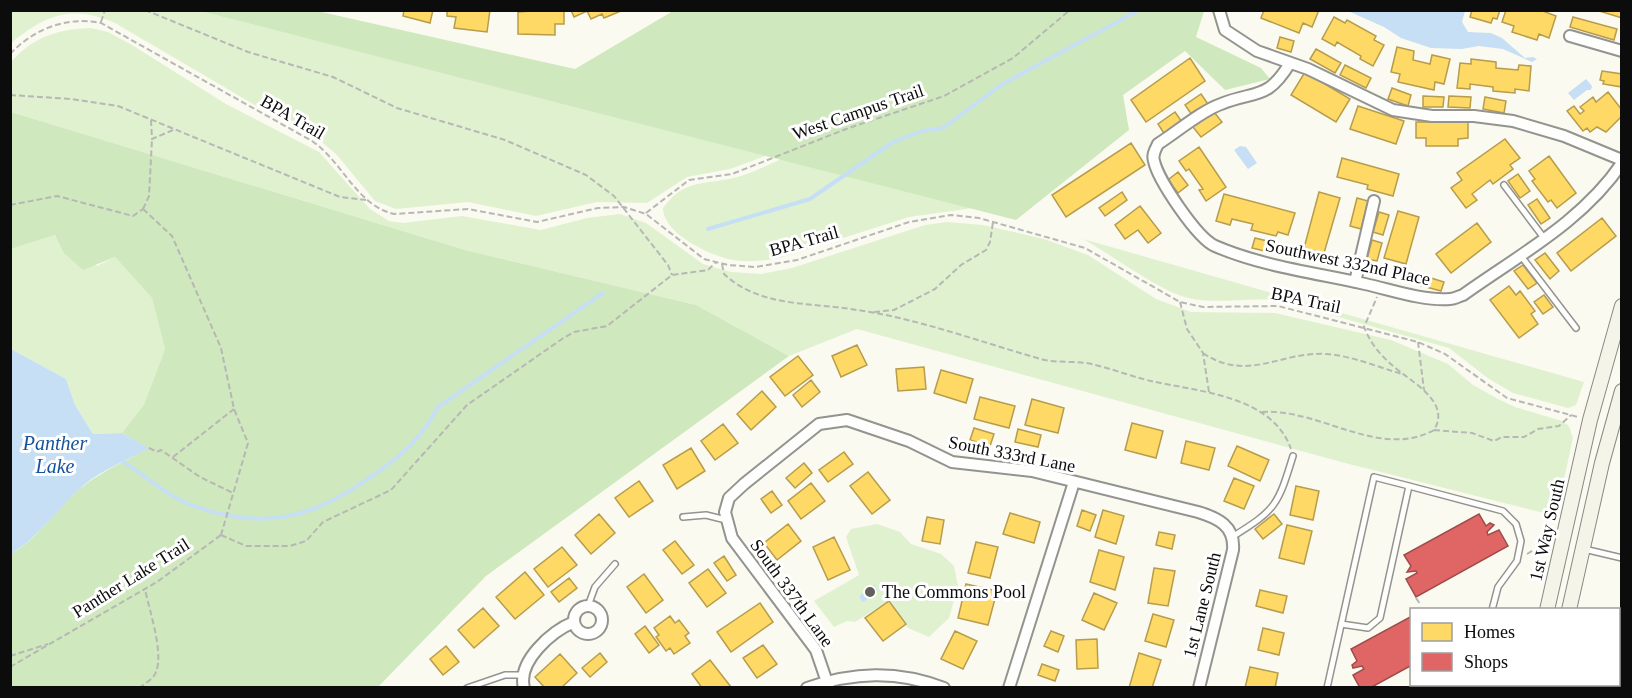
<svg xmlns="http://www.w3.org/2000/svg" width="1632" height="698" viewBox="0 0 1632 698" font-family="'Times New Roman',serif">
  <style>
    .green { fill: #e0f1d0 }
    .forest { fill: #cfe8bd }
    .water { fill: #c6dff4 }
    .homes { fill: #ffd966; stroke: #b69c4b; stroke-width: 1.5 }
    .shops { fill: #e06666; stroke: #a04b4b; stroke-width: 1.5 }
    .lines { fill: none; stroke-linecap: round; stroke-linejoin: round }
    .stream { stroke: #c6dff4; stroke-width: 4 }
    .service-casing { stroke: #93938f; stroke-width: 8 }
    .minor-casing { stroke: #93938f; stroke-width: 14 }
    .secondary-casing { stroke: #8a8a85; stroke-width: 16 }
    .path { stroke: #b7b7b5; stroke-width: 2; stroke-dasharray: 6 3; stroke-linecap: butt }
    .service { stroke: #fefefd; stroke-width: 5 }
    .minor { stroke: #fefefd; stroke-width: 10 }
    .secondary { stroke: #f4f4e8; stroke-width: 14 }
    .poi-dot { fill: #5f5f5c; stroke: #fff; stroke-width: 2 }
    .labels { text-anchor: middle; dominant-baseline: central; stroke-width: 6; stroke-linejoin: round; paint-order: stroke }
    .street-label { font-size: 18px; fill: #0c0c0c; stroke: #fff }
    .poi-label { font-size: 18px; fill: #0c0c0c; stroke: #fff; text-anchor: start }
    .water-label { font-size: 20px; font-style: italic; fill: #15529d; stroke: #fff }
  </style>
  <rect width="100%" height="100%" fill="#fafaf0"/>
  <path class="green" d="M11,11H200L768,155L730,169L687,177L647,203L597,202L536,216L468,202L396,209L375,201L337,155L310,132L260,108L115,23C71,4 46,15 11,43Z
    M91,28L108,32L132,45L226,104L319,152L370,209L389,221L403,223L462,216L541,230L587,218L620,214L646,223L703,264L731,272L761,274L792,268L925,225L947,222L983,225L1044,239L1088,255L1156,299L1191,312L1275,313L1391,340L1448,364L1473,385L1498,399L1515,407L1562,421L1569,426L1573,438L1556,516L1345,463L857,329L789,356L696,305L465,250L11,112V62C33,37 58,29 91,28Z
    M781,159L973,208L909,217L780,258C763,261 745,263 728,259C706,253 663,233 663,208C684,179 703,185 733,178C750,174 766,166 781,159Z
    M55,235L63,252L97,266L115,257L152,298L165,349L144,406L122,433L93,434L75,405L66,379L11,349V249Z
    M1083,239L1584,382L1576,405L1568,408L1513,393L1489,379L1449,348L1281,301C1250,296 1218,305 1188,298C1159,291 1112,255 1083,239Z
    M877,524L900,532L911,544L941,554L954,566L958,586L949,618L929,637L908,628L890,600L855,622L847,621L834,627L814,601L859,575L846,537L851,529Z"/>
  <path class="forest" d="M200,11H317L575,69L673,11H1204L1196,37L1261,68L1270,79L1225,90L1185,51L1123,95L1129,130L1016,220Z
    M11,112L465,250L696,305L789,356L486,576L378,687H11V554C41,537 58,505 86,484C105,470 128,460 148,448L122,433L144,405L165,349L152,298L115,257L83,270L63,252L55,235L11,249Z"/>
  <path class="water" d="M1348,11H1465L1462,22L1468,32L1491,33L1502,38L1525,58L1533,57L1537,59L1532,62L1503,49L1479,46L1462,49L1431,48L1401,38L1384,27Z
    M1586,79L1592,86L1591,90H1587L1574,100L1568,93Z
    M1240,146L1246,147L1257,163L1248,169L1234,150Z
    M11,349L66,379L75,405L93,434L122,433L149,448C128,460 102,470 84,485C59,507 38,538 11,554Z
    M869,585H875L878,591L863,602L859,597Z"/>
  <path class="homes" d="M404,10H433L430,23L403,16Z
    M447,10H490L487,32L454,28L456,17L447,16Z
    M546,10H564V24H555V35L518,34V12Z
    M571,10H621V11L604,18L602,14L591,19L587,11L574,17Z
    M1264,10H1319L1312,27L1303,23L1299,33L1261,18Z
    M1472,10H1500L1497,19L1493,18L1491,23L1470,17Z
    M1506,10H1540L1556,16L1549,38L1539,34L1537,40L1512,32L1514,26L1502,22Z
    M1596,10H1622V18Z
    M1334,17L1345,23L1347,20L1376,36L1374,40L1384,45L1373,66L1360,59L1361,56L1337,42L1335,46L1322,39Z
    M1573,17L1617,29L1614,40L1570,27Z
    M1280,37L1294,41L1291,52L1277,48Z
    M1397,47L1414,51L1413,60L1430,64L1432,55L1450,59L1444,84L1435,82L1434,90L1398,82L1400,74L1391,72Z
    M1316,49L1341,63L1335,73L1310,59Z
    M1190,58L1205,81L1146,122L1131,100Z
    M1471,59L1496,62V68L1518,70L1519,65L1531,66L1529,91L1515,89V93L1493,91V87L1470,84V89L1457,88L1460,63L1471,64Z
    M1345,65L1371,78L1366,88L1340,75Z
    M1602,71L1622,74V87L1603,84L1604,81L1600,80Z
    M1305,72L1350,99L1336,122L1291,95Z
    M1392,88L1411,95L1408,106L1388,99Z
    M1608,92L1622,110V116L1606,132L1597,127L1590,132L1587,128L1583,131L1567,111L1574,106L1580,114L1584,111L1580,107L1593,97L1596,102Z
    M1201,94L1208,104L1192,115L1185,105Z
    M1423,96L1444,97L1443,107H1423Z
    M1449,96L1471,97L1470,108L1448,107Z
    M1485,97L1506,101L1504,113L1483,109Z
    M1358,106L1404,121L1396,144L1350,129Z
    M1175,112L1182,122L1165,135L1158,124Z
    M1214,112L1222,122L1201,137L1193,127Z
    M1416,122H1468V138L1458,139V146H1426V138H1416Z
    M1505,139L1520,158L1510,165L1513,169L1493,184L1490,180L1472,194L1477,200L1466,208L1451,188L1462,180L1457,173Z
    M1131,143L1145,165L1066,217L1052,195Z
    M1199,147L1226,187L1206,201L1199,190L1203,189L1189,169L1186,171L1179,161Z
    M1549,156L1576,193L1557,208L1551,200L1548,202L1532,181L1535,179L1529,171Z
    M1342,158L1399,174L1393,196L1367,189L1368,185L1337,177Z
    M1178,172L1188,185L1178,193L1168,180Z
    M1518,174L1530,191L1520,198L1508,181Z
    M1122,192L1127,200L1105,216L1099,208Z
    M1319,192L1340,198L1324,253L1304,248Z
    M1224,194L1295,213L1288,235L1278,232L1276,236L1251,230L1253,224L1232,219L1230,225L1216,221Z
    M1357,198L1368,201L1361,229L1350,226Z
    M1537,199L1550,218L1541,224L1528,205Z
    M1140,206L1161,233L1148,243L1138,230L1125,239L1115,225Z
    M1398,211L1419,217L1406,264L1384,258Z
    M1379,212L1389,215L1383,235L1373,232Z
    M1602,218L1616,236L1571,271L1557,253Z
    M1477,223L1491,242L1451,273L1436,254Z
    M1255,238L1288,246L1286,256L1252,248Z
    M1372,240L1382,243L1377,261L1367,259Z
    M1545,253L1559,271L1550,279L1535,260Z
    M1523,265L1537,283L1528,289L1514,271Z
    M1393,268L1412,272L1410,283L1391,278Z
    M1418,274L1444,282L1441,291L1415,284Z
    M1509,286L1516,295L1520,291L1535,311L1531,314L1538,324L1519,338L1490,300Z
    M1544,295L1553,307L1543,314L1534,302Z
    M857,345L867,365L841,377L832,356Z
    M798,356L813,375L785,396L770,377Z
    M924,367L926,389L898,391L896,369Z
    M941,370L973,379L966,403L934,393Z
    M811,380L820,392L802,407L793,395Z
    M762,391L776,407L751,430L737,414Z
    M980,397L1015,406L1009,428L974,419Z
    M1032,399L1064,408L1058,433L1025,425Z
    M1132,423L1163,431L1156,458L1125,450Z
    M723,424L738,443L715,460L701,441Z
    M974,428L994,434L990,446L970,440Z
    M1018,429L1041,435L1038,447L1015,442Z
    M1186,441L1215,448L1209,470L1181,463Z
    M1237,446L1269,460L1260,481L1228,466Z
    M691,448L705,471L677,489L663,465Z
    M844,452L853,464L828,482L819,470Z
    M804,463L812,473L795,488L786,478Z
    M868,472L890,500L872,514L850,486Z
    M1234,478L1254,486L1244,509L1224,501Z
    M639,481L653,501L629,517L615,498Z
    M811,483L825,501L801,519L788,501Z
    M1296,486L1319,491L1313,520L1290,515Z
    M772,491L782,505L771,513L761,499Z
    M1082,510L1096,515L1090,531L1077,526Z
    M1103,510L1124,516L1116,544L1095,537Z
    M1010,513L1040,522L1034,543L1003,534Z
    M599,514L615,533L591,554L575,535Z
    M1274,514L1282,524L1263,539L1255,529Z
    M927,517L944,520L940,544L922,541Z
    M788,524L801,541L777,560L764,543Z
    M1287,525L1312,531L1304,564L1279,558Z
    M1159,532L1175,535L1172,549L1156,545Z
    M834,537L850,570L828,580L813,547Z
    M675,541L694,565L682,574L663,550Z
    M976,542L998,547L990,578L968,573Z
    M562,547L577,565L548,587L534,569Z
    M1099,550L1124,557L1115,590L1090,582Z
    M724,556L736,575L727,581L714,563Z
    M1154,568L1175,571L1168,606L1148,603Z
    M708,569L726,593L707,607L689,583Z
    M525,572L544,595L515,619L496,597Z
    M644,574L663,600L646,613L627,587Z
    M569,578L577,588L559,602L551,592Z
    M966,584L997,591L988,625L958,618Z
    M1260,590L1287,596L1283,613L1256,606Z
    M1094,593L1117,603L1104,630L1082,620Z
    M889,601L906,624L883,641L865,618Z
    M760,603L773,622L731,652L717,632Z
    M483,608L499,626L474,648L458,630Z
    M1153,614L1174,620L1166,647L1145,641Z
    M670,616L675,623L679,620L689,633L685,636L690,643L674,654L670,648L666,651L656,637L659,635L654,628Z
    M645,626L659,645L649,653L635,634Z
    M1263,628L1284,633L1279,655L1258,650Z
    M955,631L977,641L963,669L941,659Z
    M1051,631L1064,636L1058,652L1044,646Z
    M1097,639L1098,668L1077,669L1076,640Z
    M763,645L777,664L757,678L743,658Z
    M446,646L459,662L443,675L430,659Z
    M600,653L607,662L590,677L582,668Z
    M1139,653L1161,660L1152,688H1129Z
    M560,654L577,673L561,688H545L535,677Z
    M710,660L731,687L730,688H702L692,674Z
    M1042,664L1059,670L1055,681L1038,675Z
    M1250,667L1278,673L1275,688H1245Z"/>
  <path class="shops" d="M1479,514L1486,526L1490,523L1494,525L1487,532L1488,535L1499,530L1508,546L1416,597L1406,579L1417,573L1416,571L1407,572L1411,566L1404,555Z
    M1412,616V665L1370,688H1360L1353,675L1364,669L1362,666L1353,668L1352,665L1357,661L1351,649Z"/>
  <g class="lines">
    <path class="stream" d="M708,229L810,199L893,142L922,131L943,128L1001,85L1139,10
      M124,462C145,476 166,495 189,504C258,531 311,520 369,478C400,457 420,441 438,407L603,293"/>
    <g class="service-casing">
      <path id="service" d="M1504,185L1544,238
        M1521,256L1576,328
        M683,517L706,515L726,520
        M1232,537C1276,510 1278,505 1293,456
        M1584,549L1622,558
        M588,606L595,587L615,564
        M1341,624L1368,628L1380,618L1409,486L1503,511L1516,524L1521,541L1517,561L1498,587L1492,610
        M1618,645L1622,646
        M467,688L505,675H524
        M1327,688L1374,477L1409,486
        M1438,688L1439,684
        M1472,688L1473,684"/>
    </g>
    <g class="minor-casing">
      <path id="minor" d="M1219,10L1225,30L1257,51L1308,69L1393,110L1432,116H1474L1513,121L1564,136L1622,160
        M1570,36L1622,51
        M1290,63C1267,101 1256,90 1221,104C1201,111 1177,132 1158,144C1155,150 1152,155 1154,161C1158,180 1197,238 1215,246C1261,266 1316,273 1365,284C1392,290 1423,301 1450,299C1455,299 1459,296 1463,295C1519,255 1583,221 1622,163
        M1355,282L1374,201
        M574 620a14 14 0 1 1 28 0a14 14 0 1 1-28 0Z
        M1570,684L1582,688
        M524,688C517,661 552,631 574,622
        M807,688C853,672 897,670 944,688
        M829,688L816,650L732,538L725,512L729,498L744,484L819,424L847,420L909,441L952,462L1032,471L1198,512C1218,518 1235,526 1233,550L1199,688
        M1009,688L1074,482"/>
    </g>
    <g class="secondary-casing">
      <path id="secondary" d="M1547,610L1590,420L1622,306
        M1569,610L1602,463L1622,391
        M1529,688V684
        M1550,688L1551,684"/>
    </g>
    <path class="path" d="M145,10L248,52L333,77L397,108L505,140L586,175L614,196L668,265L672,275
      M101,22L105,10
      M10,54C34,29 66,16 101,23L312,141C343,162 356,205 394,214L468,209L537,222L598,208L624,207L646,214L704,259L728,265L755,267L797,260L909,222L951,215L979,218L1085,248L1180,302L1203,307L1278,306L1418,342L1445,354L1507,398L1578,417
      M10,95L71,99L118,106L340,197L366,200
      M151,120L152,139L173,130
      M10,205L57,196L133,216L143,209
      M143,209L172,236L221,348L234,409L248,443L221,535
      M143,209L149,196L152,139
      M646,213L689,180L732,174L846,129L944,96L1013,58L1070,10
      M722,264L724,274C760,308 812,302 857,310C920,319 980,342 1041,359C1055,363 1071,361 1086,363C1108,367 1129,376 1151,381C1199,392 1272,395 1291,449
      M1180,302L1187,329L1203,353L1209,392
      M874,312L894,310L935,289L961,265L986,250L990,242L993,222
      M1418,342L1424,390
      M1203,353C1247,383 1281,351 1327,354C1352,356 1378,367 1402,374
      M1262,412C1320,408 1379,460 1434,430C1452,401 1409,381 1392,365C1379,354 1370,342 1364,327L1377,297
      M1434,430L1472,433L1494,441L1502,437H1524L1538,429L1559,426L1571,415
      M149,448L157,452L161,450L200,477L233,493
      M173,457L234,409
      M221,535L246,546H290L306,541L323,522L391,490L467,405L562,339L574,332L607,326L672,275L708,270L716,262
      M1527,554L1548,541
      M1416,598L1420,604
      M10,656L48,644
      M10,667L157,582L221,535
      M139,688C145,683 153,680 156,672C164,652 149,610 145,589"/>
    <use href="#service" class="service"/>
    <use href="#minor" class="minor"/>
    <use href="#secondary" class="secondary"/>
  </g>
  <circle class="poi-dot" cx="870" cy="592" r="6"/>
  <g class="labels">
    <g class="street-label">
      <text transform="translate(858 112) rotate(-19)">West Campus Trail</text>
      <text transform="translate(293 117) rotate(30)">BPA Trail</text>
      <text transform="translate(804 241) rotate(-16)">BPA Trail</text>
      <text transform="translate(1348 262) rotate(12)">Southwest 332nd Place</text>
      <text transform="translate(1306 300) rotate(12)">BPA Trail</text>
      <text transform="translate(1012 454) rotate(11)">South 333rd Lane</text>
      <text transform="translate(1547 530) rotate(-77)">1st Way South</text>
      <text transform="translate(131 578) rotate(-32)">Panther Lake Trail</text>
      <text transform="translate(792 593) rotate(54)">South 337th Lane</text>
      <text transform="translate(1202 605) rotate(-76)">1st Lane South</text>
    </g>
    <g class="poi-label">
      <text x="882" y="592">The Commons Pool</text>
    </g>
    <g class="water-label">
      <text x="55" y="443">Panther<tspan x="55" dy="23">Lake</tspan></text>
    </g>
  </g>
  <rect width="1632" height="698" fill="none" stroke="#0c0c0c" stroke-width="24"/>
  <rect x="1410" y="608" width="210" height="78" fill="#ffffff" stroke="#9e9e9e" stroke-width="1.5"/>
  <rect x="1422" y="623" width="30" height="18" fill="#ffd966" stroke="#9e9e9e" stroke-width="1.5"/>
  <text x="1464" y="638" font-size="18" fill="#0c0c0c">Homes</text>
  <rect x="1422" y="653" width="30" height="18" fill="#e06666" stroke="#9e9e9e" stroke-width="1.5"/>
  <text x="1464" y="668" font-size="18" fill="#0c0c0c">Shops</text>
</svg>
